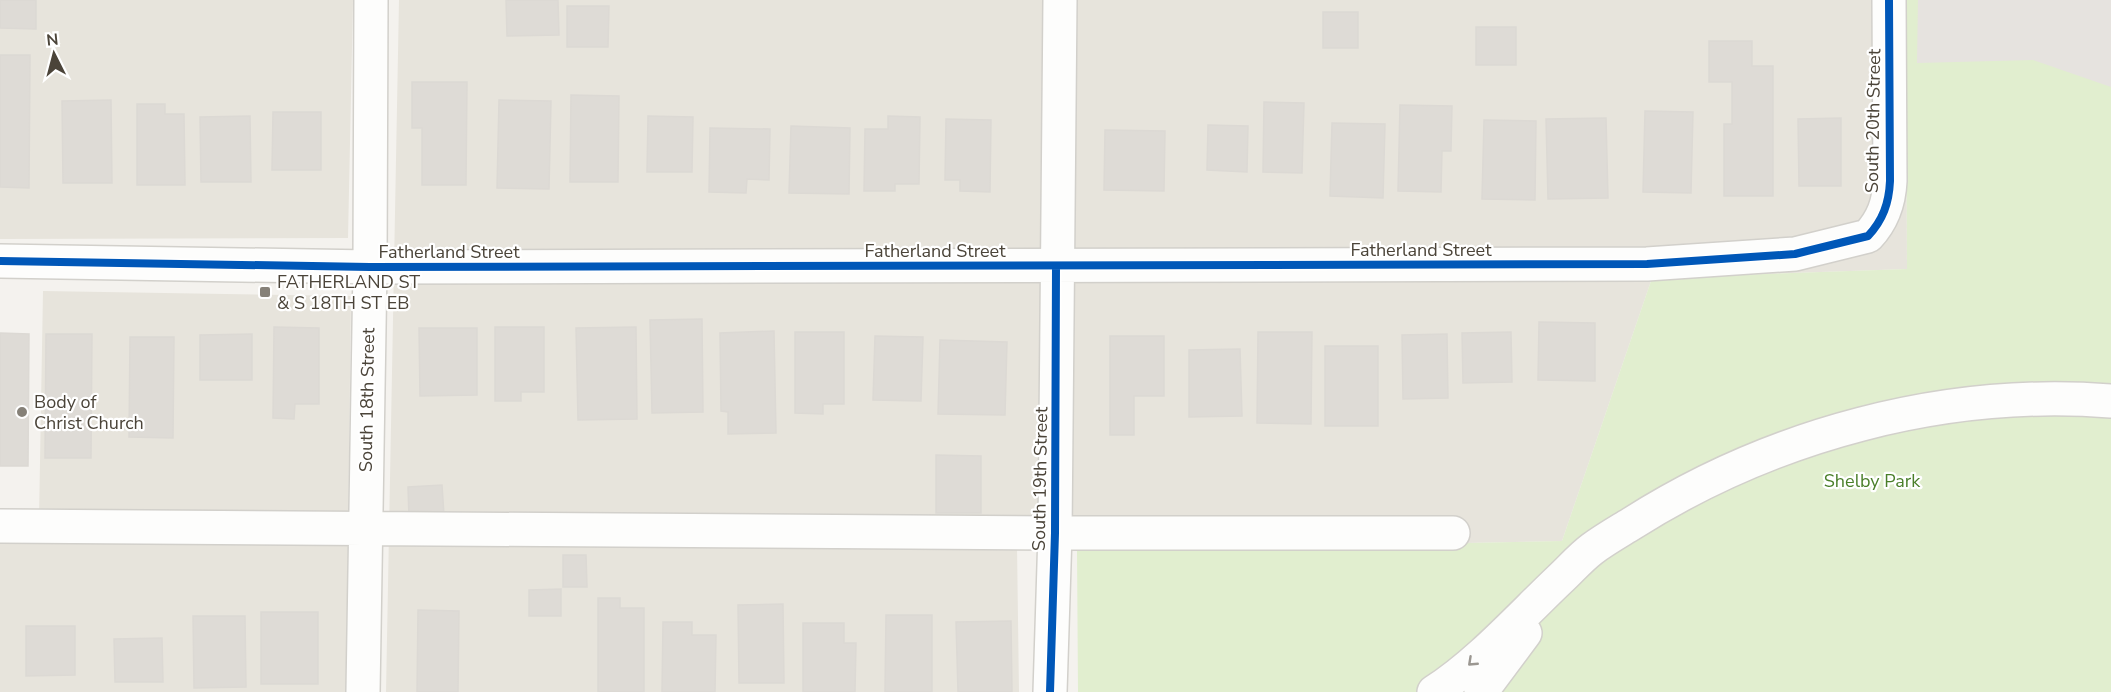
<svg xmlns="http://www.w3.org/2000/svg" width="2111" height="692" viewBox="0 0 2111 692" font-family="'Nunito Sans',sans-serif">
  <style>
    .residential { fill: #e7e4dc }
    .green { fill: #e1eecf }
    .parking { fill: #e6e3df }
    .building { fill: #dedbd6; stroke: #dcd9d4; stroke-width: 1.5 }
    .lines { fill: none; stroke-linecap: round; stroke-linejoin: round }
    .minor-casing { stroke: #d2d0cb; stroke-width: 36 }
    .minor { stroke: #fdfdfc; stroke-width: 33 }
    .cycleway-casing { stroke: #fff; stroke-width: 11 }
    .cycleway { stroke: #0057b8; stroke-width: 8 }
    .oneway { stroke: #9b9791 }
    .poi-dot { fill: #868178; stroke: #fff; stroke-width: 2 }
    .labels { text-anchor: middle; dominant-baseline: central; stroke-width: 4.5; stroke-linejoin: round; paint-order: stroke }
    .street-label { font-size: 18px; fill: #4b4439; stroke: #fff }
    .poi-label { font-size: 18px; fill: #4b4439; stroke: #fff; text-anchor: start }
    .park-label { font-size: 18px; fill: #4a7f2a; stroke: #fff }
  </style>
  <rect width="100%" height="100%" fill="#f4f2ee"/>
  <path class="residential" d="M0,0H353L348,238L0,239Z
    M399,0H1906L1907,269L1652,278L1562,541L1077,551L1017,546L1019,692H386Z
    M43,291L351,296L346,692H0V519H39Z"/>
  <path class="green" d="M1906,0H2111V692H1078L1077,551L1562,541L1652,278L1907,269Z"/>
  <path class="parking" d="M1918,0H2111V87L2033,60L1917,63Z"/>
  <path class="building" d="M0,0H36V29L0,28Z
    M506,0H558L559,35L507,36Z
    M567,6H609L608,47H567Z
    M1323,12H1358V48H1323Z
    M1476,27H1516V65H1476Z
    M1709,41H1752V66H1773V196H1724V124H1732V82H1709Z
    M0,55H30L29,188L0,187Z
    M412,82H467L466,185H422V128H412Z
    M571,95L619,96L618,182H570Z
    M111,100L112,183H63L62,101Z
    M499,100L551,101L549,189L497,188Z
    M1264,102L1304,103L1302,173L1263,172Z
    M137,104H165V114H184L185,185H137Z
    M1400,105L1452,106L1451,151H1442L1441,192L1398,191Z
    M1645,111L1693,112L1691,193L1643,192Z
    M273,112H321V170H272Z
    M250,116L251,182H201L200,117Z
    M648,116L693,117L692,172H647Z
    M888,116L920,117L919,184H895V191H864L865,129H888Z
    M1606,118L1608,198L1548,199L1546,119Z
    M1841,118V186H1799L1798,119Z
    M946,119L991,120L990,192L960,191V180H945Z
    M1484,120L1536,121L1535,200L1482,199Z
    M1332,123L1385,124L1383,198L1330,196Z
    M1208,125L1248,126L1247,172L1207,170Z
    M791,126L850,128L849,194L789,193Z
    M710,128L770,129L769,180L747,179L746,193L709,192Z
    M1105,130L1165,131L1164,191L1104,190Z
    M702,319L703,412L652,413L650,320Z
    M1539,322L1595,323V381L1538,380Z
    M274,327L319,328V404H295L294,419L273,418Z
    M495,327H544V392H521V401H495Z
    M636,327L637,419L578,420L576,328Z
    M419,328H477V395L420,396Z
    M774,331L776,433L728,434V412L721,411L720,333Z
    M795,332H844V404H823V414L795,413Z
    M1258,332H1312L1311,424L1257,423Z
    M1511,332L1512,382L1463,383L1462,333Z
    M0,333L29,334L28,466H0Z
    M46,334H92L91,458H45Z
    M252,334V380H200V335Z
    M1447,334L1448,398L1403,399L1402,335Z
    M875,336L923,337L921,401L873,400Z
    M1110,336H1164V396H1134V435H1110Z
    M130,337H174L173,438L129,437Z
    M940,340L1007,342L1005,415L938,414Z
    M1325,346H1378V426H1325Z
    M1240,349L1242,416L1189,417V350Z
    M936,455L981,456V513H936Z
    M442,485L444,515L409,517L408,487Z
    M563,555H586L587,587H563Z
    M561,589V616H529V590Z
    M598,598H620V608H644V692H598Z
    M783,604L784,683H739L738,605Z
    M418,610L459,611L458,692H417Z
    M261,612H318V684H261Z
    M886,615H932V692H885Z
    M193,616H245L246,687L194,688Z
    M1011,621L1012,692H958L956,622Z
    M663,622H692V635H716L715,692H662Z
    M803,623H844V643H856L855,692H803Z
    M26,626H75V675L26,676Z
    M162,638L163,682H115L114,639Z"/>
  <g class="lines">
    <g class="minor-casing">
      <path id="minor" d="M0,261L370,267L1647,264L1795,254L1868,236C1883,220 1889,203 1890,181L1889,0
        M0,526L1055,533H1453
        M363,692L370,267L371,0
        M1050,692L1055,533L1060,0
        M1434,692C1478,664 1521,616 1559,580C1570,570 1580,558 1592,549C1604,540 1618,532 1631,524C1771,435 1944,388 2111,401
        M1481,692L1525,633"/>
    </g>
    <use href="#minor" class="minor"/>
    <g class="cycleway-casing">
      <path id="cycleway" d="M0,261L370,267L1647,264L1795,254L1868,236C1883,220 1889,203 1890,181L1889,0
        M1050,692L1055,533L1056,266"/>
    </g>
    <use href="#cycleway" class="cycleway"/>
  </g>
  <defs><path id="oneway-chevron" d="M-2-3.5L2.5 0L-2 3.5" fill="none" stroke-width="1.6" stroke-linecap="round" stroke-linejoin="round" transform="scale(1.5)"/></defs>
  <use class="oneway" href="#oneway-chevron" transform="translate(1472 662) rotate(137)"/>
  <g class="poi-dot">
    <rect x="259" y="286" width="12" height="12" rx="3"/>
    <circle cx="22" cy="412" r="6"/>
  </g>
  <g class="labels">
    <g class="street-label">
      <text transform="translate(1873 121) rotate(-89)">South 20th Street</text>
      <text x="1421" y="250">Fatherland Street</text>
      <text x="935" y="251">Fatherland Street</text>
      <text x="449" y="252">Fatherland Street</text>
      <text transform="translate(367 400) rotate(-89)">South 18th Street</text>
      <text transform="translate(1040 479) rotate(-89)">South 19th Street</text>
    </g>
    <g class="poi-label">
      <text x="277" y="282">FATHERLAND ST<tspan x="277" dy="21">&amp; S 18TH ST EB</tspan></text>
      <text x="34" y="402">Body of<tspan x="34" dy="21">Christ Church</tspan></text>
    </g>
    <g class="park-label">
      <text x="1872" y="481">Shelby Park</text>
    </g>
  </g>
  <g transform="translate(54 54) rotate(354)" stroke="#ffffff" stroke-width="4.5" paint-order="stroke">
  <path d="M0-4.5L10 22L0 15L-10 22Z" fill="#4b4439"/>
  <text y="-9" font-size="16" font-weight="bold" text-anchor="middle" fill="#4b4439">N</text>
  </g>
</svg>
